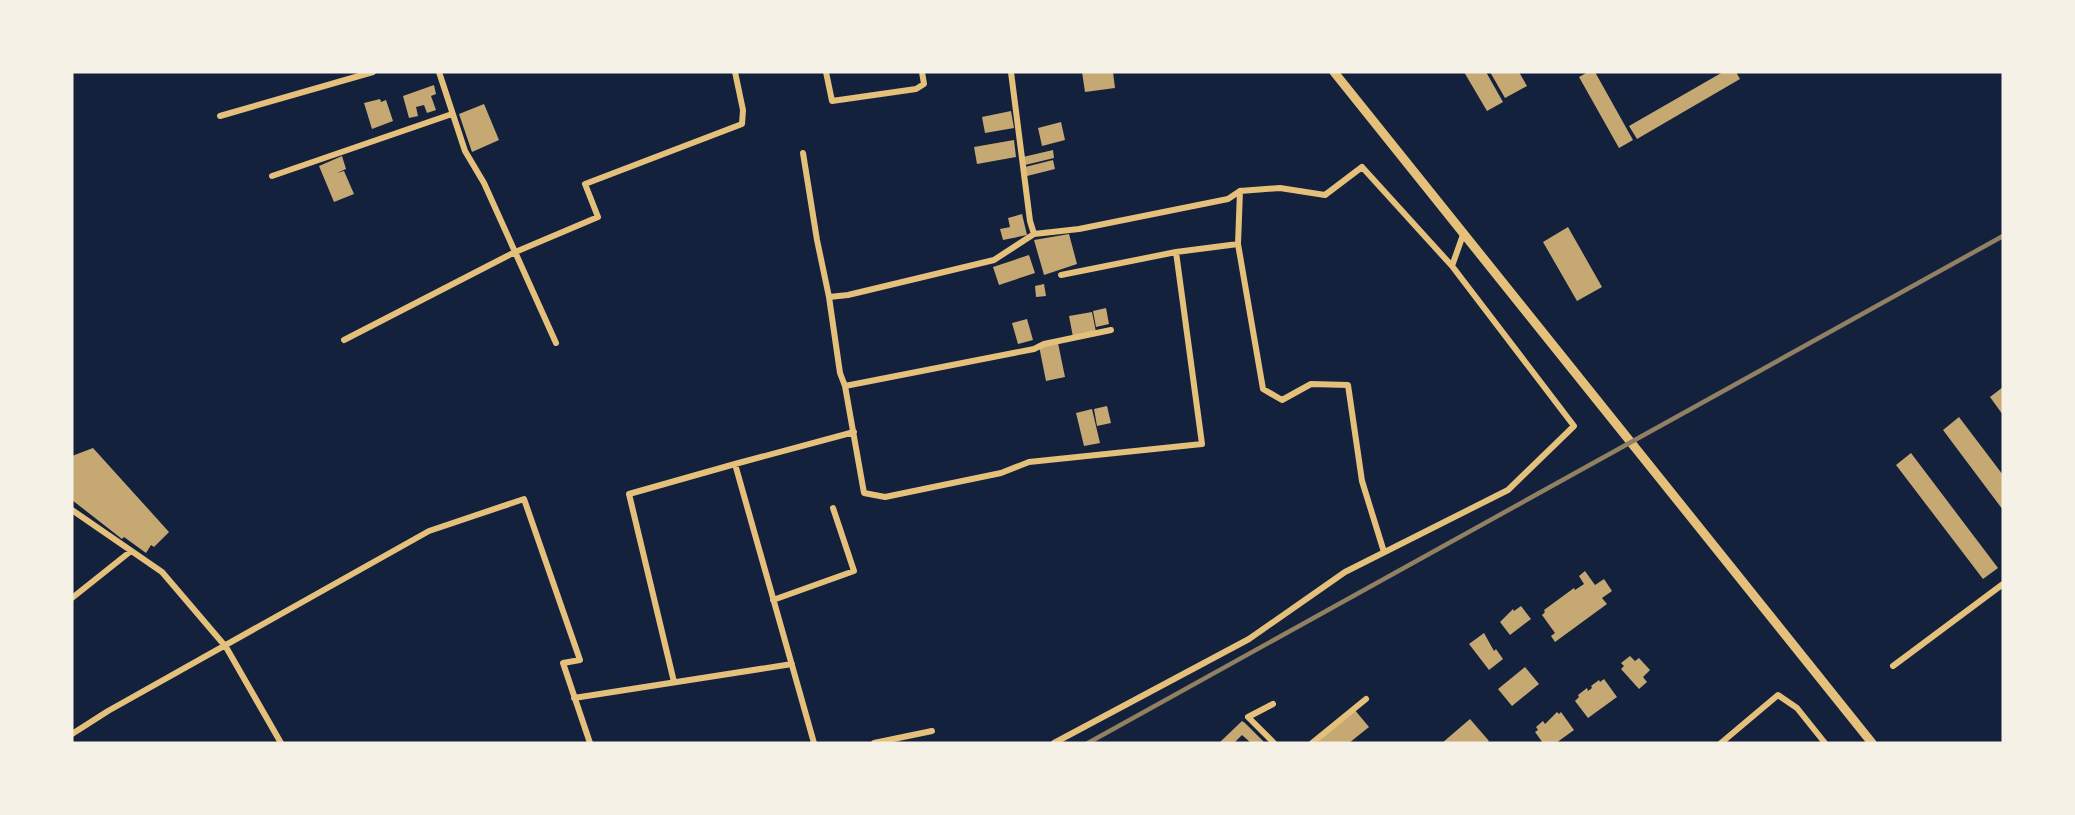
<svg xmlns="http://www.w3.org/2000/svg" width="2075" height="815" viewBox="0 0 2075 815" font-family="'Alegreya Sans',sans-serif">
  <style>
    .building { fill: #c6a872 }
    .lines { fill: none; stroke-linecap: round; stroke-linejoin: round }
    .minor { stroke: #e5c07b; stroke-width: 6 }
    .secondary { stroke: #e5c07b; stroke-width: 9 }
    .rail { stroke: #918062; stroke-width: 4.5 }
  </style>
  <rect width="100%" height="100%" fill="#14213d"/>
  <path class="building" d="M1082,72H1113L1115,88L1085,92Z
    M1464,72H1486L1503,102L1487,111Z
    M1490,72H1519L1527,86L1505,98Z
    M1588,72H1595L1633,140L1619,148L1579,77Z
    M1723,72H1736L1740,79L1637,139L1629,126Z
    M434,85L436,94L431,96L436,110L427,113L424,105L416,107L418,116L409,118L403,96Z
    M380,99L381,102L386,100L393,121L372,129L364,103Z
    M484,104L499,140L472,152L459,114Z
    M1011,111L1014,128L985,133L982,117Z
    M1061,122L1065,140L1042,146L1038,128Z
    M1014,140L1016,157L977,164L974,147Z
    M1053,150L1054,158L1025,165L1023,157Z
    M342,156L346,169L337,173L344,171L354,194L334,202L319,166Z
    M1053,160L1055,169L1027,176L1025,167Z
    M1022,214L1027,235L1003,240L1000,229L1010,227L1008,218Z
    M1568,227L1602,287L1577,301L1543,242Z
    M1069,234L1077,264L1044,275L1034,240Z
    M1029,255L1035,273L999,285L993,267Z
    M1044,284L1046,296L1036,297L1035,286Z
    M1106,308L1109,324L1096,327L1093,311Z
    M1092,312L1096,332L1073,337L1069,316Z
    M1027,319L1033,340L1018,344L1012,323Z
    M1058,343L1065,377L1046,381L1039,346Z
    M2003,387V415L1990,397Z
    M1107,406L1111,423L1097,426L1094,409Z
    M1092,409L1100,443L1084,446L1076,413Z
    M1959,417L2003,475V510L1943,430Z
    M93,448L169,532L154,547L151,545L146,553L124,537L122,539L72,500V456Z
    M1911,453L1998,568L1983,579L1896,465Z
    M1585,571L1595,585L1604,579L1612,591L1602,598L1607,604L1555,642L1551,636L1555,633L1542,615L1545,612L1544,610L1574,588L1575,590L1584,584L1579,576Z
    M1521,606L1531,619L1510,635L1500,622L1513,609L1514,611Z
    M1484,633L1494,651L1496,649L1503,659L1489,670L1469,644Z
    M1630,656L1635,661L1639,658L1650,670L1643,677L1647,682L1639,689L1621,669L1624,666L1621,663Z
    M1525,667L1539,684L1512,706L1498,689Z
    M1604,679L1617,697L1588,718L1575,701L1579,697L1578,695L1587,688L1588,691L1592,688L1591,686L1599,680L1600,682Z
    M1354,709L1369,727L1349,743H1312Z
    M1557,712L1559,714L1561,712L1574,730L1556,743H1543L1535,732L1538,730L1536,727L1543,721L1545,724Z
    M1470,719L1489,741L1486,743H1442Z
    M1242,721L1245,723L1265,743H1251L1242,735L1234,743H1219Z"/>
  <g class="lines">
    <path class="minor" d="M439,72L465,151L484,183L556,343
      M826,72L832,101L916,89L924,84L922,72
      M1011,72L1030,221L1034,234
      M220,116L373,72
      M803,153L817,240L829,297L840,373L845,386L864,493L885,497L1001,473L1029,462L1202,444L1176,252
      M272,176L452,114
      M1240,191L1280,188L1325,195L1362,167L1452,266
      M1061,275L1176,252L1238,244
      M829,297L848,295L994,260L1034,234L1079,229L1228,199L1240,191L1238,244L1263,389L1282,400L1311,384L1348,385L1362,481L1384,552
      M344,340L513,253L598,217L585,184L742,124L743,110L735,72
      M845,386L1034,349L1044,344L1111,330
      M72,510L162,572L226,647L281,743
      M72,598L131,551
      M773,600L854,571L833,508
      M1893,666L2003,584
      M674,682L629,494L735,464
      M574,698L792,664
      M1273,704L1248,717L1274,743
      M72,734L108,711L429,531L524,499L580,660L563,663L590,743
      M814,743L735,464L854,432
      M874,743L932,731
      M1054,743L1249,639L1345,572L1508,490L1574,426L1452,266L1464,232
      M1312,743L1366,699
      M1721,743L1778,695L1797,708L1825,743"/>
    <path class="secondary" d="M1334,72L1872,743"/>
    <path class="rail" d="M1088,743L2003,236"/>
  </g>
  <rect width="2075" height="815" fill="none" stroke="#f6f1e7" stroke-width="147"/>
</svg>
